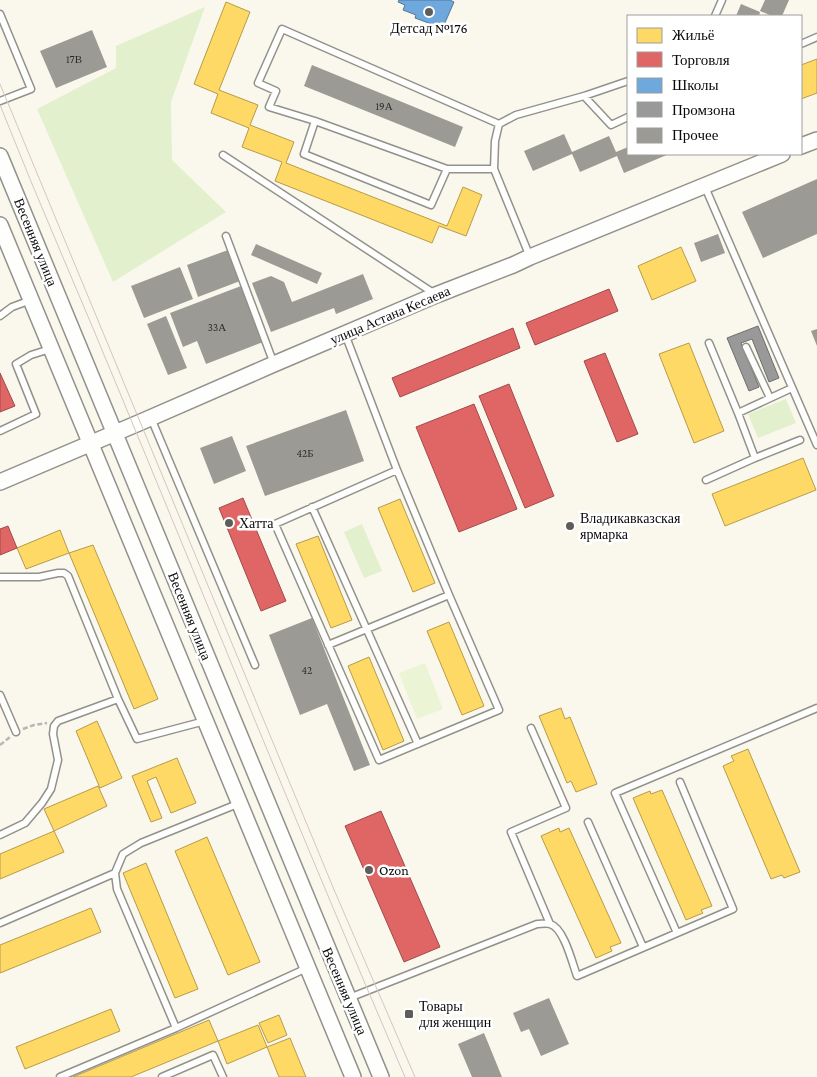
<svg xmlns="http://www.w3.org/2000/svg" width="817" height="1077" viewBox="0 0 817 1077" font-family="'Crimson Pro',serif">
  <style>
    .green { fill: #e2f0cd }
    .pitch { fill: #ecf4d6 }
    .homes { fill: #ffd966; stroke: #b69b4a }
    .shops { fill: #e06666; stroke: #a04a4a }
    .schools { fill: #6fa8dc; stroke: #51799d }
    .industry { fill: #999; stroke: #6e6e6e }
    .building { fill: #9c9a94 }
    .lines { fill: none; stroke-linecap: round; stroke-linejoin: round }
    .service-casing { stroke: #92918c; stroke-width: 9 }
    .tertiary-casing { stroke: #92918c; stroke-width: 18 }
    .path { stroke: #b7b7b5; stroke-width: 2.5; stroke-dasharray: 5 2.5; stroke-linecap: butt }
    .service { stroke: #fefefc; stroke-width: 6 }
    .tertiary { stroke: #fefefc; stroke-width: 15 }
    .tram { stroke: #d6c4c2; stroke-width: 1 }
    .poi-dot { fill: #5e5d59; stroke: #fff; stroke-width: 2 }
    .labels { text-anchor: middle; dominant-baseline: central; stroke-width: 5; stroke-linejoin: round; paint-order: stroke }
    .number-label { font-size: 11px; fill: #2e2e2c }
    .poi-label { font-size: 14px; fill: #0a0a0a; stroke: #fff; text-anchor: start }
    .street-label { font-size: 14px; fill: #0a0a0a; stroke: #fff }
  </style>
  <rect width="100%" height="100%" fill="#faf8ed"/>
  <path class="green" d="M205,7L171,102L172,160L226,212L113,282L37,109L116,68V46Z
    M786,399L796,423L758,438L748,414Z
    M362,524L382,571L364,578L344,532Z"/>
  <path class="pitch" d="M425,663L443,709L417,719L399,673Z"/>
  <path class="homes" d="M226,2L250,12L219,90L258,105L250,125L294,142L286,163L447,226L463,187L482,195L466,236L439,226L432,243L275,181L282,162L242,147L249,128L211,113L218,94L194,84Z
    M817,59V93L801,99V65Z
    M681,247L696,281L652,300L638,266Z
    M689,343L724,431L694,443L659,354Z
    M803,458L816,490L725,526L712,494Z
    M400,499L435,583L413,592L378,508Z
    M60,530L69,553L26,569L17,548Z
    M318,536L352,620L331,628L296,544Z
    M93,545L158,699L134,709L69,553Z
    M449,622L484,706L462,715L427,631Z
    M369,657L404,741L383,750L348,666Z
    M561,708L565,719L570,717L597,784L576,792L571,781L567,783L539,716Z
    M97,721L122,778L100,788L76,731Z
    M748,749L800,872L784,878L782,875L771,879L723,766L734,761L731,756Z
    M177,758L196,803L171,813L156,777L147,781L162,818L151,822L132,776Z
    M98,786L107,806L54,831L44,809Z
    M662,790L712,906L701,910L703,913L686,920L633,798L650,791L651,794Z
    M559,828L560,832L569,828L621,943L610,947L612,951L596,958L541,836Z
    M54,831L64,852L0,879V854Z
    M207,837L260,962L228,975L175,851Z
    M146,863L198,989L175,998L123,873Z
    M91,908L101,932L0,973V945Z
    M111,1009L120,1031L25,1069L16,1047Z
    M279,1015L287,1035L268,1043L259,1023Z
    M209,1020L218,1041L131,1077H73Z
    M258,1025L267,1047L227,1064L218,1041Z
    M290,1038L306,1077H279L267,1047Z"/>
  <path class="shops" d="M609,289L618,311L535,345L526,323Z
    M513,328L520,348L400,397L392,378Z
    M605,353L638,434L617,442L584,361Z
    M0,373L15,406L0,412Z
    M509,384L554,496L525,508L479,396Z
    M474,404L517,509L459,532L416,427Z
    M243,498L286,601L261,611L219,508Z
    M8,526L17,548L0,555V529Z
    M381,811L440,947L404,962L345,826Z"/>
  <path class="schools" d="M399,0H450L454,2L444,25L435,22L434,25L415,18L416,15L403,10L405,5L398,2Z"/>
  <path class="industry" d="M758,326L779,378L769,382L752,339L741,343L759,387L749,391L727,338Z"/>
  <path class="building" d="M765,0H789L782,16H772L760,11Z
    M741,4L760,12L759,16H736Z
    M92,30L107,67L56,88L40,51Z
    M312,65L463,127L455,147L304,86Z
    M564,134L572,152L609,136L616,152L628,147V154H669L624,173L617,156L580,172L572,154L533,171L524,151Z
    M817,179V234L763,258L742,212Z
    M718,234L725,253L701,262L694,243Z
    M256,244L322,273L317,284L251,255Z
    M228,250L240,281L198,297L187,265Z
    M180,267L193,299L144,318L131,286Z
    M363,274L373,299L336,314L334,308L271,332L252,283L271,276L284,282L292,302Z
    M241,286L263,342L206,364L197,341L183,347L170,313Z
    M166,316L187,368L168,375L147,324Z
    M817,329V346L811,331Z
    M346,410L364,461L265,496L246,446Z
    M232,436L246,471L214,484L200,448Z
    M312,618L370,765L354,771L327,704L300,715L269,635Z
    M549,998L569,1044L541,1056L529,1029L521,1032L513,1013Z
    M484,1033L502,1077H472L458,1044Z"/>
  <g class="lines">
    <g class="service-casing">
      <path id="service" d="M0,14L31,89L0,101
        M715,16L722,0
        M801,44L817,37
        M584,96L611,125L628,117
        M315,121L447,169
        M223,155L435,294
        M494,169H447L431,205L304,154L315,121L269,107L276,91L258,83L282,29L499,124
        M705,187L817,445
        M226,236L274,364
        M530,257L494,169L495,141L499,124L516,115L584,96L628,81
        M0,316L12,307L31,300
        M345,334L397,470L275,524L379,760L499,710L449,595L397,470
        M709,343L738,413
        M746,347L770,398
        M792,388L738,413L755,458L800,440
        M151,418L255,665
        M0,431L36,414L16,364L31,355L50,349
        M706,480L755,458
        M312,507L418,744
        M0,577H39L58,573H64L68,576L118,699L137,739L205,721
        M328,645L449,595
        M0,695L16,732
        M531,728L566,808L511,832L550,924
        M588,822L643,947
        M0,835L25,823L42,803L51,789L58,760L53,734L54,726L58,721L118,699
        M0,923L115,873
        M677,933L615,793L817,708
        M349,998L537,924C541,924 546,923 550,924C564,928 572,962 577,976L733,909L680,782
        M176,1028L117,889L115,873L123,854L141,843L240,803
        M60,1077L176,1028L307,968
        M162,1077L213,1055L223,1077"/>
    </g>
    <g class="tertiary-casing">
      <path id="tertiary" d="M801,146L817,140
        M0,156L381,1077
        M0,225L353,1077
        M0,482L141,422L274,364L436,295L513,265L530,257L782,154"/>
    </g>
    <path class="path" d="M23,729L34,725L47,723
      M0,745L10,737"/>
    <use href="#service" class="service"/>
    <use href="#tertiary" class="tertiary"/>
    <path class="tram" d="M0,84L335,892L415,1077
      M0,105C39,204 82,300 122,398C216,625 308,852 405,1077"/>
  </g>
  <g class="poi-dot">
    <circle cx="429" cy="12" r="5"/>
    <circle cx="229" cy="523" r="5"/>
    <circle cx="570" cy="526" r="5"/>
    <circle cx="369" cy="870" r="5"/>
    <rect x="404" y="1009" width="10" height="10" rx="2.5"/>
  </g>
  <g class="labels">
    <g class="number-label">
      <text x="74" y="59">17В</text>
      <text x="384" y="106">19А</text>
      <text x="217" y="327">33А</text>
      <text x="305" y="453">42Б</text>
      <text x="307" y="670">42</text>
    </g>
    <g class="poi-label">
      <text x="429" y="28" text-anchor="middle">Детсад №176</text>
      <text x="580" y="518">Владикавказская<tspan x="580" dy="16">ярмарка</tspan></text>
      <text x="239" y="523">Хатта</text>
      <text x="379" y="870">Ozon</text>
      <text x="419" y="1006">Товары<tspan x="419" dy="16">для женщин</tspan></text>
    </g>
    <g class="street-label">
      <text transform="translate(36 242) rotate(68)">Весенняя улица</text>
      <text transform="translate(390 315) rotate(-23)">улица Астана Кесаева</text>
      <text transform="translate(190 616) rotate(68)">Весенняя улица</text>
      <text transform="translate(345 991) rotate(67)">Весенняя улица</text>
    </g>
  </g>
  <rect x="627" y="15" width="175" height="140" fill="#ffffff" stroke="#9d9d9d"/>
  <rect x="637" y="28" width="25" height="15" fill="#ffd966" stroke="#9d9d9d"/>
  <text x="672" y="40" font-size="15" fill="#0a0a0a">Жильё</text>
  <rect x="637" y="52" width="25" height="15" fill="#e06666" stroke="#9d9d9d"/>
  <text x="672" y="65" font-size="15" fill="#0a0a0a">Торговля</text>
  <rect x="637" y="78" width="25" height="15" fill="#6fa8dc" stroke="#9d9d9d"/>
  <text x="672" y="90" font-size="15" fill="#0a0a0a">Школы</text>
  <rect x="637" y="102" width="25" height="15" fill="#999999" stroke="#9d9d9d"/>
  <text x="672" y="115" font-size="15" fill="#0a0a0a">Промзона</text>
  <rect x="637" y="128" width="25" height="15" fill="#9c9a94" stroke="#9d9d9d"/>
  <text x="672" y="140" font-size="15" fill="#0a0a0a">Прочее</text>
</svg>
